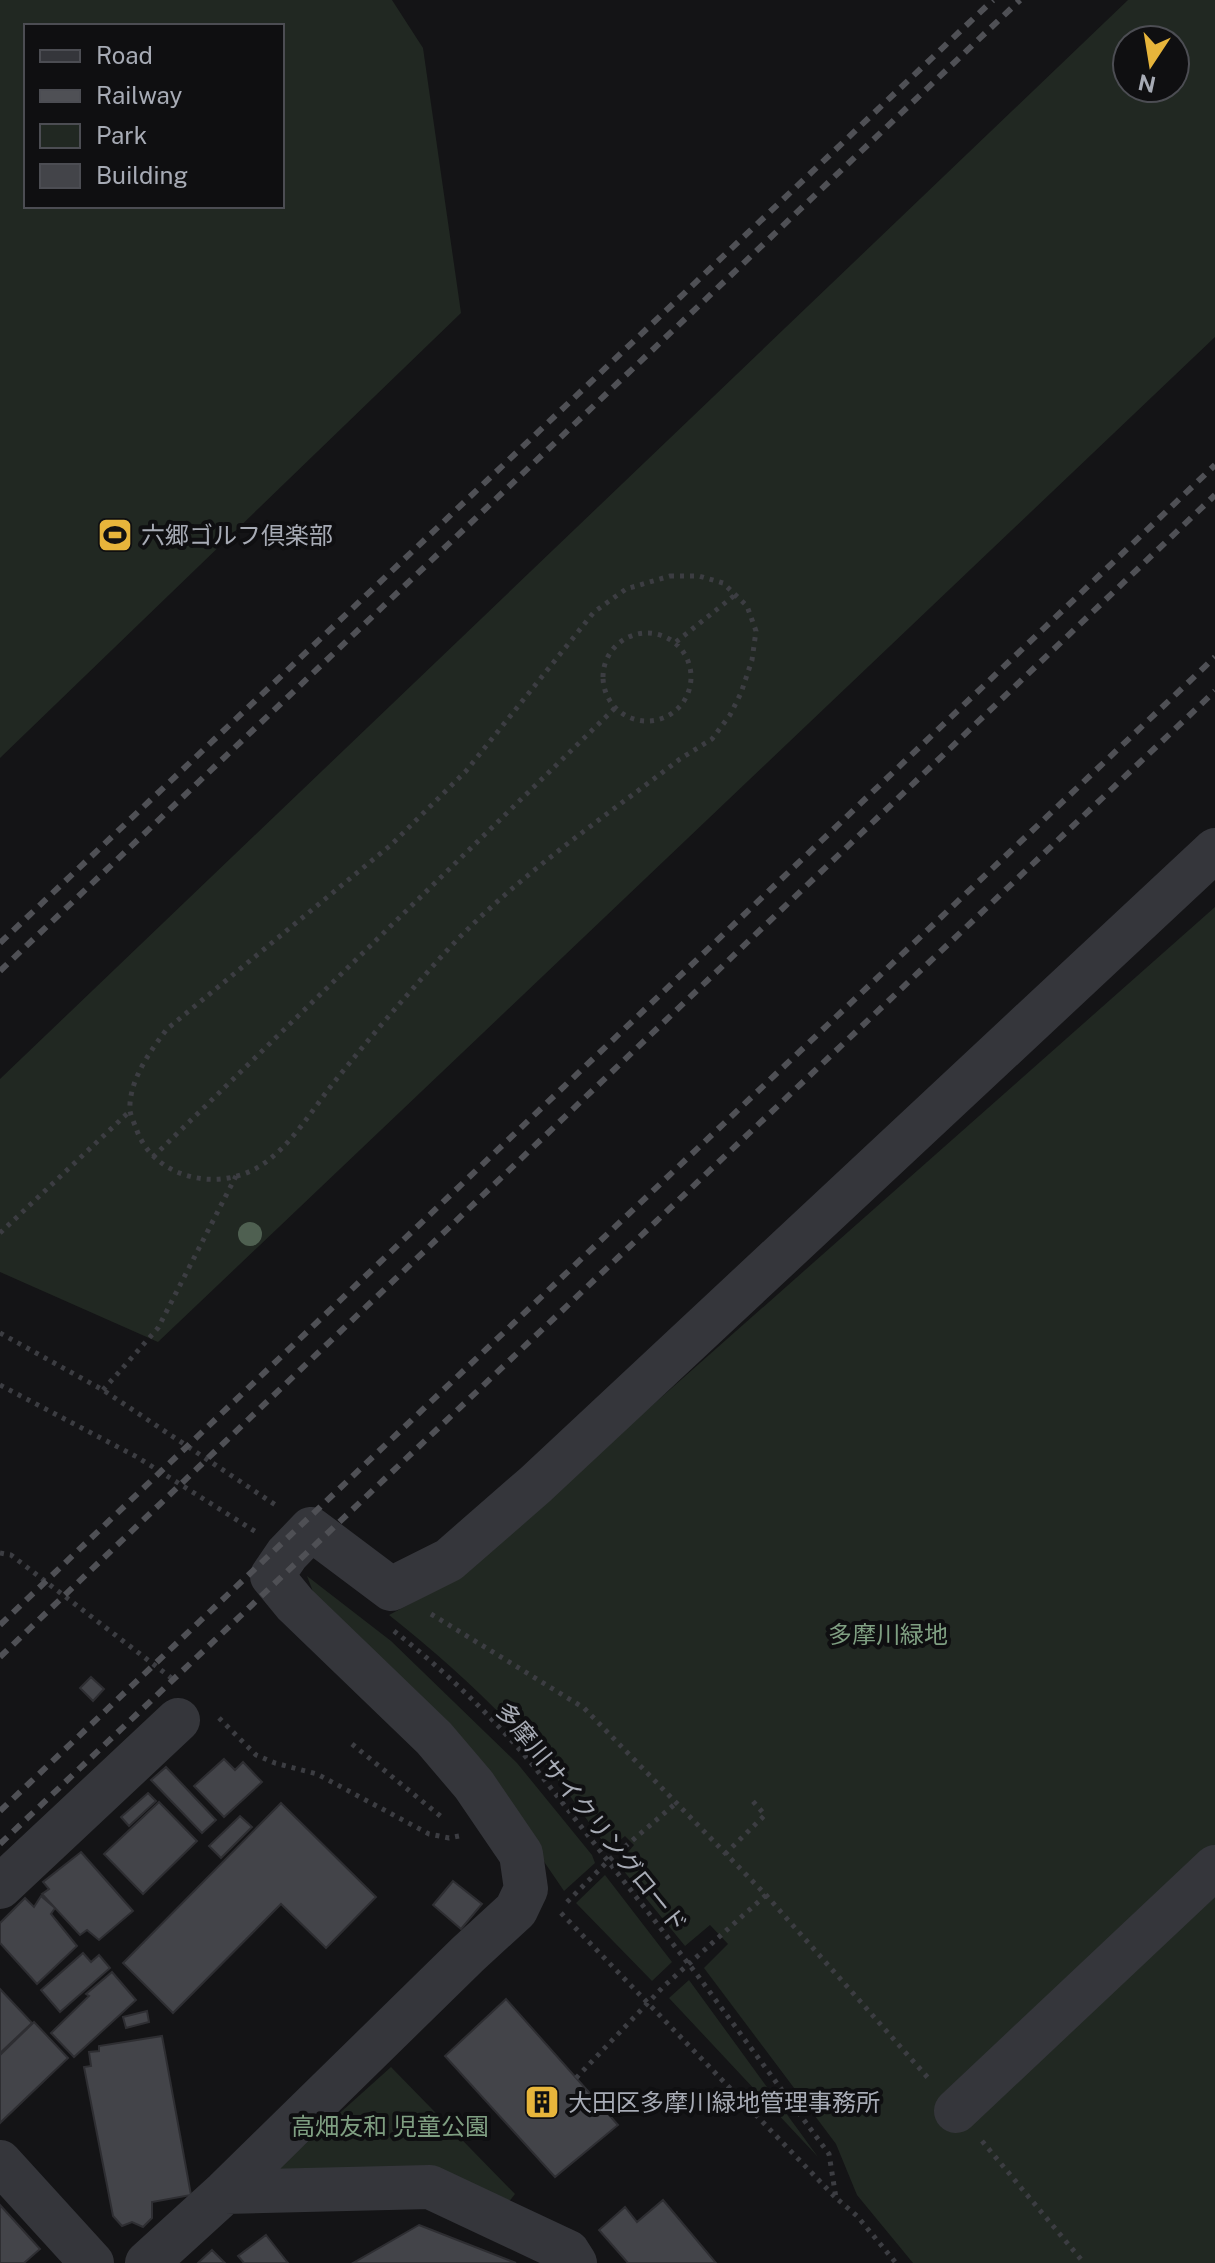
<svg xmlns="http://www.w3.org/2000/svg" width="1215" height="2263" viewBox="0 0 1215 2263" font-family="'Public Sans','Noto Sans JP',sans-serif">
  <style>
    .green { fill: #212822; fill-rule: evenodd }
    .building { fill: #434449; stroke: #2e2e32; stroke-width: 2 }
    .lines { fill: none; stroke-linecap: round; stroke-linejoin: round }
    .path { stroke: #3c3d42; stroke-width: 5; stroke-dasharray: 4 6; stroke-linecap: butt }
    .minor { stroke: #35363b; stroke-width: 44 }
    .rail { stroke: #4f5055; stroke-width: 6; stroke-dasharray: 10 8; stroke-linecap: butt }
    .tree { fill: #4f6051 }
    .labels { text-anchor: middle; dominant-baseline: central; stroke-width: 8; stroke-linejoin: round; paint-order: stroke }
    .poi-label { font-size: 24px; fill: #a7abb5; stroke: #0f0f11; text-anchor: start }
    .park-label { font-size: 24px; fill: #7f9f82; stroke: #0f0f11 }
    .street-label { font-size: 24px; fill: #a7abb5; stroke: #0f0f11 }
  </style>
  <rect width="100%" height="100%" fill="#141416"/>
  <path class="green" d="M0,0H392L423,48L461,313L0,758ZM26,26H282V206H26Z
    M1128,0H1215V337L158,1342L0,1272V1079ZM1127,40H1175V88H1127Z
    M1215,907V2263H913L857,2195L836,2144L704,1968L728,1944L710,1925L685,1946L618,1864L634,1845L625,1836L609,1850C587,1820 566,1789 542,1760C497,1706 444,1659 389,1615L455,1580Z
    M307,1576L391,1641L517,1763L592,1855L595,1863L564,1891L500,1797L315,1597Z
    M605,1875L672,1962L652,1981L576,1903Z
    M689,1980L818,2157L669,1998Z
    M391,2067L515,2194L508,2203L273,2173Z"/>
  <path class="building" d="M91,1677L104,1689L93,1701L80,1688Z
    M224,1759L235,1770L243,1762L262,1782L224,1817L194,1786Z
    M166,1767L216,1820L202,1833L151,1780Z
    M148,1793L156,1801L129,1826L121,1817Z
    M159,1802L197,1841L143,1894L104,1854Z
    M281,1803L376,1897L326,1948L281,1904L173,2013L123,1963Z
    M240,1816L252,1827L221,1858L209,1846Z
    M81,1852L133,1911L99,1940L87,1930L80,1935L42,1894L49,1889L43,1882Z
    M453,1881L482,1904L461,1929L433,1905Z
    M41,1896L55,1908L51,1914L77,1946L37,1984L0,1943V1923L25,1898L34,1907Z
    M83,1953L91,1962L99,1955L110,1968L60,2012L41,1990Z
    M112,1972L136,2000L74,2057L51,2033L89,1996L86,1994Z
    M0,1989L32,2023L0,2053Z
    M506,1999L618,2125L555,2177L445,2056Z
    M147,2011L149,2022L126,2028L123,2017Z
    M34,2022L68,2058L0,2123V2055Z
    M162,2036L191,2195L152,2202V2218L143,2227L132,2222L122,2226L113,2216L84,2067L91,2066L89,2052L99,2051V2046Z
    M663,2200L716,2263H628L599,2230L625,2207L637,2222Z
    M0,2205L40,2249L24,2263H0Z
    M419,2225L516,2263H353Z
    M266,2235L288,2263H244L238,2256Z
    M212,2250L225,2263H198L200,2261Z"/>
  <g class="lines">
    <path class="path" d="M670,576H699L723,583L747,606L756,631L752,660L741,693L730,715L712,739L680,759C598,822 511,880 441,957C403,999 366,1042 331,1086C311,1112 290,1146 263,1164C220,1194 153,1179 136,1128C134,1123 131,1116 130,1111C128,1082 150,1051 167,1029L392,844L466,771L594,612L626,589Z
      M603 677a44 44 0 1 1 88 0a44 44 0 1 1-88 0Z
      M676,642L735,595
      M153,1157L615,708
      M0,1233L130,1111
      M0,1333L103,1390L277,1506
      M0,1385L137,1457L256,1532
      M103,1390L158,1328L236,1176
      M0,1553L11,1555L174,1680
      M431,1614L584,1708L766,1895L929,2079
      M394,1631C445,1671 494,1718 536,1769L698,1976L829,2154L836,2198L857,2216L896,2263
      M219,1718L256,1755L275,1763L317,1774L429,1834L449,1838L459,1836
      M352,1744L444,1819
      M725,1854L765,1815L750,1798
      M567,1902L607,1862L675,1804
      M561,1913L835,2197
      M576,2078L664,1986L766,1895
      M982,2141L1084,2263"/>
    <path class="minor" d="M0,1887L178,1720
      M956,2111L1215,1867
      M0,2162L92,2263
      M225,2192L430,2187L568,2252L575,2263
      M147,2263L225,2192L468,1954L516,1910L526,1889L521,1854L474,1785L434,1738L295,1604L272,1576L287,1554L311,1529L391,1589L449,1560L535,1485L1215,850"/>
    <path class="rail" d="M0,943L993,0
      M0,971L1020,0
      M0,1625L1215,465
      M0,1657L1215,495
      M0,1811L1215,657
      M0,1844L1215,691"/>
  </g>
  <circle class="tree" cx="250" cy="1234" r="12"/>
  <defs>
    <g id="stadium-square" transform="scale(1.8)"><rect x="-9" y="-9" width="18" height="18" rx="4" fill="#e7b53b" stroke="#0f0f11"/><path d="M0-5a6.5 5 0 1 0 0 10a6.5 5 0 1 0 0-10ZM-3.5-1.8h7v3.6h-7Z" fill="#111"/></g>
    <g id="building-square" transform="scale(1.8)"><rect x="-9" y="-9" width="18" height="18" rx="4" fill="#e7b53b" stroke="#0f0f11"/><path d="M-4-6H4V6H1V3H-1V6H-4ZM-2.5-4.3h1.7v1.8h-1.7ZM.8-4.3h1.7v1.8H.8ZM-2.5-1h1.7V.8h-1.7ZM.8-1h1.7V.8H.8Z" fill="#111"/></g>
  </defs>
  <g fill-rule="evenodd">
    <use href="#stadium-square" x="115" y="535"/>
    <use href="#building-square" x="542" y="2102"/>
  </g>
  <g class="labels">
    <g class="poi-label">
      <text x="141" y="535">六郷ゴルフ倶楽部</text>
      <text x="568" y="2102">大田区多摩川緑地管理事務所</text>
    </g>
    <g class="park-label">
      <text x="888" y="1634">多摩川緑地</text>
      <text x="390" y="2126">高畑友和 児童公園</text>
    </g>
    <g class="street-label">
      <text transform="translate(592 1817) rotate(51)">多摩川サイクリングロード</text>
    </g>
  </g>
  <rect x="24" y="24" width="260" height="184" fill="#0f0f11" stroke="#4c4d53" stroke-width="2"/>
  <rect x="40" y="50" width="40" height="12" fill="#35363b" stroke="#4c4d53" stroke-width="2"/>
  <text x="96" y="64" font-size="24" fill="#a7abb5">Road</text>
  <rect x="40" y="90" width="40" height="12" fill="#4f5055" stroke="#4c4d53" stroke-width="2"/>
  <text x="96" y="104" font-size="24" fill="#a7abb5">Railway</text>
  <rect x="40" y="124" width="40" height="24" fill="#212822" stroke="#4c4d53" stroke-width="2"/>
  <text x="96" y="144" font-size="24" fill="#a7abb5">Park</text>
  <rect x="40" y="164" width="40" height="24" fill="#434449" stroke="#4c4d53" stroke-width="2"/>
  <text x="96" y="184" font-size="24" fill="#a7abb5">Building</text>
  <g transform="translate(1151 64) rotate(192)"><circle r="38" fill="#0f0f11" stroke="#4c4d53" stroke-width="2"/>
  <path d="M0-6L14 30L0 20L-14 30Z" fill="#e7b53b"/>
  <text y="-12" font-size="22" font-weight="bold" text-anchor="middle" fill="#a7abb5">N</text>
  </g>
</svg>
